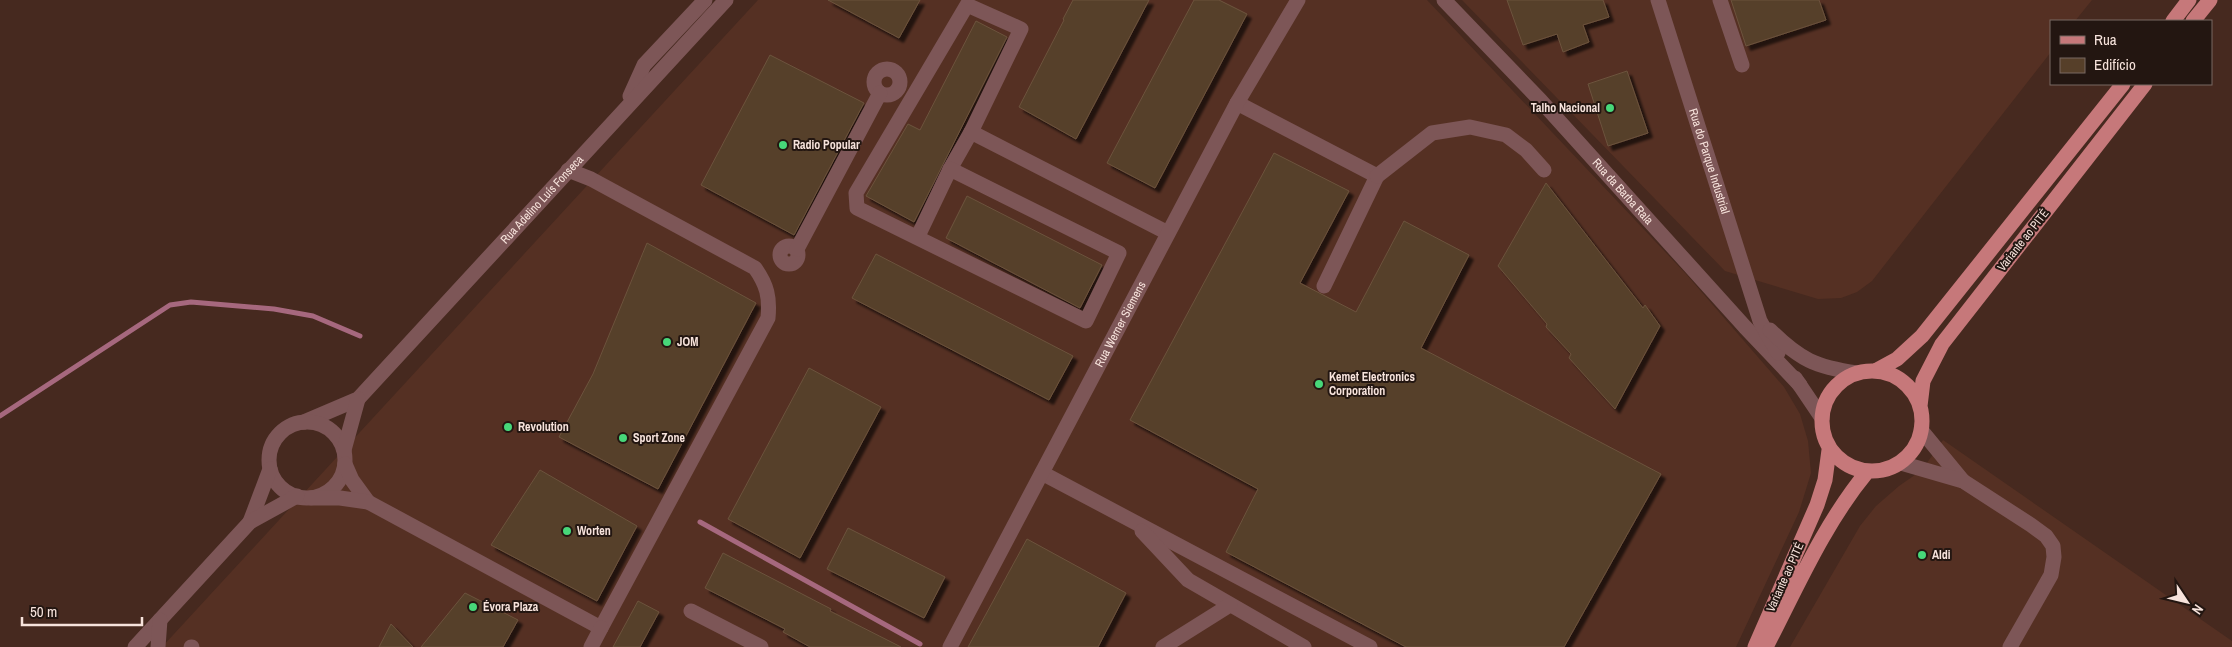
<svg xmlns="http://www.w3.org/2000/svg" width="2232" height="647" viewBox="0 0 2232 647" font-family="'Archivo Narrow',sans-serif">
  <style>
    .built { fill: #553023 }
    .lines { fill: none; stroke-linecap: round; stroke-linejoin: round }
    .stream { stroke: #a6687e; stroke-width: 5 }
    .building { fill: #563f29; stroke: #6c533d; filter: url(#shadow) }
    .minor { stroke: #7d5657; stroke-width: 15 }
    .major { stroke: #c6787a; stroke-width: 15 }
    .poi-dot { fill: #47d779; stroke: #231611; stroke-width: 2 }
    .labels { text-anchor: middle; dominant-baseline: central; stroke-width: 4; stroke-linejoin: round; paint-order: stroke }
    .poi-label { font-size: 12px; font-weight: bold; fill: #f7e3dc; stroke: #231611; text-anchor: start }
    .street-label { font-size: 12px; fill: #f7e3dc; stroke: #231611 }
  </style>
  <defs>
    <filter id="shadow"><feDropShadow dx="4.5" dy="4.5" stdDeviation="1" flood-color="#0009"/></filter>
  </defs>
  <rect width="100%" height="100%" fill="#46291f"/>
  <path class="built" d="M758,0H1427L1686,274L1784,387L1800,414L1808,441L1811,473L1799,512L1736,647H162Z
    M1462,0H2092L2075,21H2051V52L1872,281L1857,292L1841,298L1818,299L1725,271Z
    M1943,440L2232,641V647H1790L1860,526L1876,506L1899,486L1922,470Z"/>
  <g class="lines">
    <path class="stream" d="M0,416L170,305L191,302L274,309L313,316L360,336
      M700,522L920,644"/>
  </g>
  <path class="building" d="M828,0H920L899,38Z
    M1073,0H1149L1076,139L1019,107L1064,20L1063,19Z
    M1194,0H1219L1247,14L1155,188L1107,163Z
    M1507,0H1603L1609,17L1583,25L1589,42L1563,52L1557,34L1523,45Z
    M1731,0H1819L1826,20L1746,46Z
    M976,21L1007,37L914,222L866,196L908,124L920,130Z
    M770,55L864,103L794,235L701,185Z
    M1627,71L1648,133L1608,146L1588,84Z
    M1274,153L1349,191L1300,283L1356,312L1404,221L1469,255L1421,348L1661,474L1564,647H1406L1226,552L1258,489L1130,420Z
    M1546,183L1643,308L1645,305L1660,326L1615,409L1569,358L1571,354L1546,327L1547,324L1498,266Z
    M967,196L1102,265L1080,308L946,238Z
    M647,243L756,303L658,489L559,437L593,374Z
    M876,254L1073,356L1049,400L852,298Z
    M809,368L881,407L800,558L728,519Z
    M540,470L637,526L597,601L491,545Z
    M848,528L945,577L924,618L827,569Z
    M1027,539L1126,593L1098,647H968Z
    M723,553L831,609L830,611L901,647H810L783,632L785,629L705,588Z
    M465,593L518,620L503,647H421Z
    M638,601L659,612L640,647H613Z
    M391,624L413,647H379Z"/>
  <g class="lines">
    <g class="minor">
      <path id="s1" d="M1444,0L1541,101L1745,327L1800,385"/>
      <path id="s2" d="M1658,0L1760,321L1778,353"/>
      <path d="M1720,0L1742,65"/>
      <circle cx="887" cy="82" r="13"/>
      <path d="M630,96L644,65L705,0"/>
      <path d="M1237,103L1377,176L1324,286"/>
      <path d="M950,169L971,132"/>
      <path d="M1377,176L1432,133L1470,127L1506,135L1526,150L1544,170"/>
      <path d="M918,236L950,169L1119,253L1086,321L857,208L856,193L967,5L1021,29L971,132L1168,233"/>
      <circle cx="789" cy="255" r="9"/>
      <path d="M797,249L880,93"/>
      <path d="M1770,330C1800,360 1816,367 1857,373"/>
      <path d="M1795,378L1822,418"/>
      <path id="s3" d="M304,422L358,399L726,0"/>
      <circle cx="307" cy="460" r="38"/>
      <path d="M1921,430L1963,481"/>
      <path d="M344,450L358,399"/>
      <path d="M1901,463L1963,481L2031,525L2046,536L2053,546L2054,557L2051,575L2010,647"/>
      <path d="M345,464L352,480L368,502"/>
      <path d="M1042,473L1370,647"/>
      <path d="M311,498H340L368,502L601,628L768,318C770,297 767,285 755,268L591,179L568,170"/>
      <path d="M250,522L270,469"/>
      <path d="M1142,531L1188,580L1304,647"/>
      <path d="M691,611L761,647"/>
      <path d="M135,647L250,522L297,496"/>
      <path d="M158,647L160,620"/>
      <path d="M191,647H192"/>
      <path d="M591,647L601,628"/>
      <path id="s4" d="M950,647L1237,103L1298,0"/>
      <path d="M1163,647L1230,605"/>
    </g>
    <path class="major" d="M2173,21L2189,0
      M2193,21L2210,0
      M1822 421a50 50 0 1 1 100 0a50 50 0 1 1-100 0Z
      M1875,371L1897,359L1922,336L2123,84
      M1920,406L1923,381L1942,344L2145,84
      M1755,647L1817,505L1825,480L1829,450
      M1766,647C1797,587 1824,524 1867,472"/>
  </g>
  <g class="poi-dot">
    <circle cx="1610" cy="108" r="5"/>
    <circle cx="783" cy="145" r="5"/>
    <circle cx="667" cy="342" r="5"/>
    <circle cx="1319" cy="384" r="5"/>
    <circle cx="508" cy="427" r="5"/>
    <circle cx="623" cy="438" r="5"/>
    <circle cx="567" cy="531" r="5"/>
    <circle cx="1922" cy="555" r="5"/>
    <circle cx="473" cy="607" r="5"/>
  </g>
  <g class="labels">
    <g class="poi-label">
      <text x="1600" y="108" text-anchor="end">Talho Nacional</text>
      <text x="793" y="145">Radio Popular</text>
      <text x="677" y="342">JOM</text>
      <text x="1329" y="377">Kemet Electronics<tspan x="1329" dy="14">Corporation</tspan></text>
      <text x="518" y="427">Revolution</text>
      <text x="633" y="438">Sport Zone</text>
      <text x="577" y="531">Worten</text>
      <text x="1932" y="555">Aldi</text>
      <text x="483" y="607">Évora Plaza</text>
    </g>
    <g class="street-label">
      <text stroke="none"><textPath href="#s2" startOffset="169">Rua do Parque Industrial</textPath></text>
      <text stroke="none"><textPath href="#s1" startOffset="262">Rua da Barba Rala</textPath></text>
      <text stroke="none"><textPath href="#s3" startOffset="330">Rua Adelino Luís Fonseca</textPath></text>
      <text transform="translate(2023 240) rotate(-52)">Variante ao PITÉ</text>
      <text stroke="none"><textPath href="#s4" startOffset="365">Rua Werner Siemens</textPath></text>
      <text transform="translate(1785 577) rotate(-66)">Variante ao PITÉ</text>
    </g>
  </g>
  <rect x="2050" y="20" width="162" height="65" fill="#231611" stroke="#786862"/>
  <rect x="2060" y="36" width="25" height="8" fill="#c6787a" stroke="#786862"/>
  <text x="2094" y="45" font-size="15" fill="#f7e3dc">Rua</text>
  <rect x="2060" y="58" width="25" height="15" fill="#563f29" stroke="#786862"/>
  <text x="2094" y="70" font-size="15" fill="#f7e3dc">Edifício</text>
  <g transform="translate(2187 602) rotate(125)" stroke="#231611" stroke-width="4" paint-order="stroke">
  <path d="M0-4L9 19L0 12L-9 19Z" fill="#f7e3dc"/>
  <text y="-8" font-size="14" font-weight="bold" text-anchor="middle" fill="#f7e3dc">N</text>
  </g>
  <path d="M22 617v8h120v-8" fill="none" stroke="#f7e3dc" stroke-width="2.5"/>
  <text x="30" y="617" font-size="15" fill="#f7e3dc" stroke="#231611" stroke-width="4" paint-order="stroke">50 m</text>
</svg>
